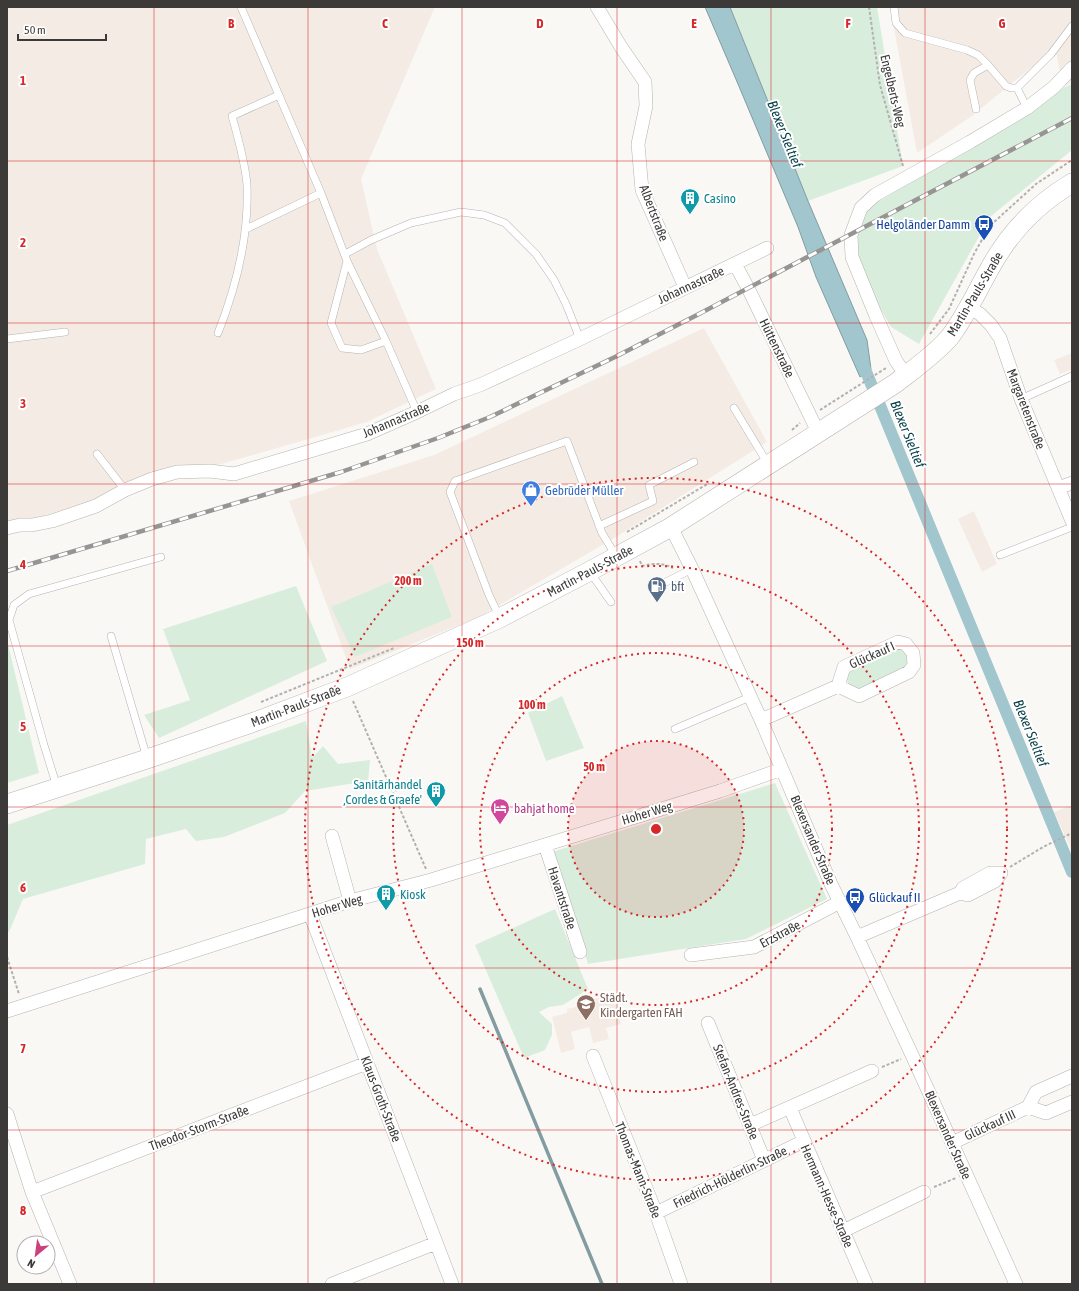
<svg xmlns="http://www.w3.org/2000/svg" width="1079" height="1291" viewBox="0 0 1079 1291" font-family="'Asap Condensed',sans-serif">
  <style>
    .built { fill: #f4ece4 }
    .green { fill: #d9eddd }
    .water { fill: #a1c6cd; stroke: #829ca1 }
    .lines { fill: none; stroke-linecap: round; stroke-linejoin: round }
    .stream { stroke: #829ca1; stroke-width: 3.5 }
    .canal { stroke: #a1c6cd; stroke-width: 12 }
    .lane-casing { stroke: #b5b3b0; stroke-width: 8 }
    .street-casing { stroke: #b5b3b0; stroke-width: 14 }
    .secondary-casing { stroke: #b5b3b0; stroke-width: 20 }
    .path { stroke: #b3b1af; stroke-width: 2; stroke-dasharray: 3 2; stroke-linecap: butt }
    .lane { stroke: #fff; stroke-width: 7 }
    .street { stroke: #fff; stroke-width: 13 }
    .secondary { stroke: #fff; stroke-width: 19 }
    .rail-casing { stroke: #969593; stroke-width: 4.5 }
    .rail { stroke: #fff; stroke-width: 3; stroke-dasharray: 9; stroke-linecap: butt }
    .grid { fill: none; stroke: #d62828; stroke-width: 1; stroke-opacity: 0.55 }
    .ring { fill: none; stroke: #d62828; stroke-width: 2; stroke-dasharray: 2 4 }
    .labels { text-anchor: middle; dominant-baseline: central; stroke-width: 4; stroke-linejoin: round; paint-order: stroke }
    .street-label { font-size: 13px; fill: #3b3a39; stroke: #fff }
    .culture-label { font-size: 13px; fill: #0d838f; stroke: #fff; text-anchor: start }
    .transit-label { font-size: 13px; fill: #164399; stroke: #fff; text-anchor: end }
    .shop-label { font-size: 13px; fill: #366cbe; stroke: #fff; text-anchor: start }
    .service-label { font-size: 13px; fill: #4e5e75; stroke: #fff; text-anchor: start }
    .hotel-label { font-size: 13px; fill: #b23c85; stroke: #fff; text-anchor: start }
    .education-label { font-size: 13px; fill: #785e54; stroke: #fff; text-anchor: start }
    .water-label { font-size: 14px; font-style: italic; fill: #033e47; stroke: #fff }
    .grid-label { font-size: 13px; text-anchor: middle; font-weight: bold; fill: #d62828; stroke: #fff; stroke-width: 4; stroke-linejoin: round; paint-order: stroke }
    .centre { fill: #d62828; stroke: #fff; stroke-width: 2 }
    .ring-label { font-size: 12px; text-anchor: middle; font-weight: bold; fill: #d62828; stroke: #fff; stroke-width: 4; stroke-linejoin: round; paint-order: stroke }
  </style>
  <rect width="100%" height="100%" fill="#faf8f5"/>
  <path class="built" d="M7,7H435L361,179L377,249L436,389L367,422L7,526Z
    M890,7H1072V83L1063,86L1055,48L972,116L917,153Z
    M704,328L767,442L616,537L479,617L350,669L289,501L434,455Z
    M1072,353V369L1060,374L1054,360Z
    M974,511L997,564L982,572L958,519Z
    M1072,805V851L1054,812Z
    M613,994L621,1024L606,1028L609,1039L593,1043L589,1027L571,1032L575,1049L561,1053L552,1017L567,1013V1009L583,1005V1002Z"/>
  <path class="green" d="M730,7H877L903,166L808,201Z
    M1072,84V150L990,217L919,344L891,327L866,283L852,246L869,207L967,150L1065,87Z
    M432,564L452,617L355,657L331,607Z
    M296,586L327,661L159,738L144,715L190,700L163,629Z
    M7,640L39,773L7,783Z
    M896,648L905,651L909,655V663L905,668L856,690C848,685 845,681 848,672Z
    M562,696L584,748L546,761L528,713Z
    M306,721L312,758L323,746L338,764L370,760L368,781L305,791L285,813L224,837L196,841L186,829L146,839L145,864L23,899L9,932L7,933V825Z
    M775,783L827,899L746,939L588,964L552,852Z
    M555,909L588,989L563,1005L549,1007L539,1012L552,1024V1035L545,1050L524,1058L475,945Z"/>
  <path class="water" d="M705,7H730L808,201L867,340L871,369L860,377L816,277L798,227L738,84Z"/>
  <g class="lines">
    <path class="stream" d="M480,989L602,1284"/>
    <path class="canal" d="M860,357L1072,872"/>
    <g class="lane-casing">
      <path id="lane" d="M241,7L321,193L347,261L386,341L417,412
        M894,7L896,23L905,33L967,50L978,55L988,65L1006,86L1011,88H1017
        M1027,108L1017,88L1051,54L1072,26
        M976,109L970,80L974,73L988,65
        M246,229L321,193
        M345,254L371,240L411,223L461,212L484,215L505,223L536,254L554,280L566,304L580,339
        M347,261L331,323L342,348L361,350L386,341
        M218,333C237,285 249,236 247,185C245,161 238,138 232,116L279,95
        M7,339L65,332
        M1021,399L1072,376
        M734,408L768,464
        M97,454L125,490
        M599,526L653,501L649,485L694,462
        M1000,555L1072,527
        M590,572L611,602
        M666,582L692,569
        M500,618L489,595L450,492L455,481L567,441L602,533L616,556
        M111,636L147,758
        M675,729L750,697
        M57,787L44,745L9,620L14,605L29,594L161,557"/>
    </g>
    <g class="street-casing">
      <path id="street" d="M597,7L621,47L645,82L646,106L638,144L642,190L685,287
        M735,264L748,288L818,432
        M968,307L980,314L991,325L1000,338L1021,399L1072,521
        M906,375L896,361L876,316L852,257L851,235L861,208L875,195L970,142L1027,108L1054,87L1072,68
        M1058,488L1072,483
        M671,527L692,569L761,720L831,884L857,937L912,1055L1016,1284
        M7,528L20,525H32L52,521L96,506L125,490L152,479L177,472L210,471L234,474L367,434L417,412L454,394L480,385L580,339L767,248
        M761,720L838,686L859,696L909,672L914,665L913,653L906,644L898,642L844,667L838,686
        M332,836L350,901
        M545,845L580,952
        M310,914L452,1284
        M857,937L960,893L968,895L995,881L1001,873H990L963,888L960,893
        M691,955L754,947L840,902
        M7,1011L350,901L431,880L720,791L782,769
        M708,1023L764,1160
        M593,1056L656,1213L681,1284
        M1028,1107L1046,1113L1072,1102
        M790,1108L866,1284
        M7,1114L32,1192L70,1284
        M750,1125L872,1071
        M952,1143L1028,1107L1036,1092L1072,1076
        M32,1192L367,1063
        M656,1213L804,1141
        M843,1231L924,1192
        M332,1284L436,1243"/>
    </g>
    <g class="secondary-casing">
      <path id="secondary" d="M7,804L147,759L257,721L347,687L500,618L590,571L671,527L896,383C914,369 934,355 949,338C964,319 977,291 989,270C1008,234 1037,204 1072,183"/>
    </g>
    <path class="path" d="M869,7L880,85L903,166
      M930,334L949,309L974,254L984,236L993,223L1036,184L1072,160
      M820,410L886,368
      M792,430L800,423
      M627,532L709,483
      M640,561L642,566C654,563 663,563 673,568
      M353,701L426,869
      M261,702L394,648
      M1010,867L1043,847L1072,833
      M7,957L19,994
      M882,1067L901,1059
      M934,1187L956,1178"/>
    <use href="#lane" class="lane"/>
    <use href="#street" class="street"/>
    <use href="#secondary" class="secondary"/>
    <g class="rail-casing">
      <path id="rail" d="M7,571L341,472L438,438L490,417L615,357L697,315L1072,118"/>
    </g>
    <use href="#rail" class="rail"/>
  </g>
  <path class="grid" d="M154,7V1284M308,7V1284M462,7V1284M617,7V1284M771,7V1284M925,7V1284M7,161H1072M7,323H1072M7,484H1072M7,646H1072M7,807H1072M7,968H1072M7,1130H1072"/>
  <circle cx="656" cy="829" r="88" fill="#d62828" fill-opacity=".12"/>
  <g class="ring">
    <circle cx="656" cy="829" r="88"/>
    <circle cx="656" cy="829" r="176"/>
    <circle cx="656" cy="829" r="263"/>
    <circle cx="656" cy="829" r="351"/>
  </g>
  <defs>
    <g id="building-pin" transform="scale(1)"><path d="M0 17L-7.5 6A9.5 9.5 0 1 1 7.5 6Z" fill="#0f9aa8" stroke="#fff"/><path d="M-4-6H4V6H1V3H-1V6H-4ZM-2.5-4.3h1.7v1.8h-1.7ZM.8-4.3h1.7v1.8H.8ZM-2.5-1h1.7V.8h-1.7ZM.8-1h1.7V.8H.8Z" fill="#fff"/></g>
    <g id="bus-pin" transform="scale(1)"><path d="M0 17L-7.5 6A9.5 9.5 0 1 1 7.5 6Z" fill="#1a4fb4" stroke="#fff"/><path d="M-5-6H5V4H4V6H2V4H-2V6H-4V4H-5ZM-3.5-4V0h7V-4ZM-3.5 1.2v1.5H-2V1.2ZM2 1.2v1.5H3.5V1.2Z" fill="#fff"/></g>
    <g id="shop-pin" transform="scale(1)"><path d="M0 17L-7.5 6A9.5 9.5 0 1 1 7.5 6Z" fill="#3f7fe0" stroke="#fff"/><path d="M-5-2.5h2.3a2.7 3.5 0 0 1 5.4 0H5L5.5 6h-11ZM-1.5-2.5h3a1.5 2.3 0 0 0-3 0Z" fill="#fff"/></g>
    <g id="fuel-pin" transform="scale(1)"><path d="M0 17L-7.5 6A9.5 9.5 0 1 1 7.5 6Z" fill="#5c6f8a" stroke="#fff"/><path d="M-5.5-6h7V0h2V4h1.3V-2.5L3-4.5l.8-.8L6-3V5H2.5V1h-1V6h-7ZM-4.2-4.7v3.2H.2V-4.7Z" fill="#fff"/></g>
    <g id="hotel-pin" transform="scale(1)"><path d="M0 17L-7.5 6A9.5 9.5 0 1 1 7.5 6Z" fill="#d1479c" stroke="#fff"/><path d="M-6-4.5h1.5V1H6V5H4.5V3h-9V5H-6ZM-4 0a1.8 1.8 0 1 1 3.6 0ZM.5 0V-2.5h3Q6-2.5 6 0Z" fill="#fff"/></g>
    <g id="school-pin" transform="scale(1)"><path d="M0 17L-7.5 6A9.5 9.5 0 1 1 7.5 6Z" fill="#8d6e63" stroke="#fff"/><path d="M0-5L7-2L0 1L-7-2ZM-4 1L0 2.5L4 1V4Q0 6-4 4Z" fill="#fff"/></g>
  </defs>
  <g fill-rule="evenodd">
    <use href="#building-pin" x="690" y="198"/>
    <use href="#bus-pin" x="984" y="224"/>
    <use href="#shop-pin" x="531" y="490"/>
    <use href="#fuel-pin" x="657" y="586"/>
    <use href="#building-pin" x="436" y="791"/>
    <use href="#hotel-pin" x="500" y="808"/>
    <use href="#building-pin" x="386" y="894"/>
    <use href="#bus-pin" x="855" y="897"/>
    <use href="#school-pin" x="586" y="1004"/>
  </g>
  <g class="labels">
    <g class="street-label">
      <text transform="translate(893 91) rotate(77)">Engelberts-Weg</text>
      <text transform="translate(654 213) rotate(69)">Albertstraße</text>
      <text transform="translate(691 285) rotate(-25)">Johannastraße</text>
      <text transform="translate(975 294) rotate(-59)">Martin-Pauls-Straße</text>
      <text transform="translate(777 348) rotate(64)">Hüttenstraße</text>
      <text transform="translate(1026 409) rotate(69)">Margaretenstraße</text>
      <text transform="translate(396 420) rotate(-23)">Johannastraße</text>
      <text transform="translate(590 571) rotate(-28)">Martin-Pauls-Straße</text>
      <text transform="translate(872 655) rotate(-24)">Glückauf I</text>
      <text transform="translate(296 706) rotate(-21)">Martin-Pauls-Straße</text>
      <text transform="translate(647 813) rotate(-17)">Hoher Weg</text>
      <text transform="translate(813 840) rotate(67)">Blexersander Straße</text>
      <text transform="translate(562 898) rotate(72)">Havantstraße</text>
      <text transform="translate(337 906) rotate(-17)">Hoher Weg</text>
      <text transform="translate(780 934) rotate(-28)">Erzstraße</text>
      <text transform="translate(736 1092) rotate(68)">Stefan-Andres-Straße</text>
      <text transform="translate(381 1099) rotate(69)">Klaus-Groth-Straße</text>
      <text transform="translate(990 1125) rotate(-25)">Glückauf III</text>
      <text transform="translate(199 1128) rotate(-21)">Theodor-Storm-Straße</text>
      <text transform="translate(948 1135) rotate(66)">Blexersander Straße</text>
      <text transform="translate(638 1170) rotate(68)">Thomas-Mann-Straße</text>
      <text transform="translate(730 1177) rotate(-26)">Friedrich-Hölderlin-Straße</text>
      <text transform="translate(827 1196) rotate(66)">Hermann-Hesse-Straße</text>
    </g>
    <g class="culture-label">
      <text x="704" y="198">Casino</text>
      <text x="422" y="784" text-anchor="end">Sanitärhandel<tspan x="422" dy="15">,Cordes &amp; Graefe'</tspan></text>
      <text x="400" y="894">Kiosk</text>
    </g>
    <g class="transit-label">
      <text x="970" y="224">Helgoländer Damm</text>
      <text x="869" y="897" text-anchor="start">Glückauf II</text>
    </g>
    <g class="shop-label">
      <text x="545" y="490">Gebrüder Müller</text>
    </g>
    <g class="service-label">
      <text x="671" y="586">bft</text>
    </g>
    <g class="hotel-label">
      <text x="514" y="808">bahjat home</text>
    </g>
    <g class="education-label">
      <text x="600" y="997">Städt.<tspan x="600" dy="15">Kindergarten FAH</tspan></text>
    </g>
    <g class="water-label">
      <text transform="translate(785 134) rotate(68)">Blexer Sieltief</text>
      <text transform="translate(908 434) rotate(68)">Blexer Sieltief</text>
      <text transform="translate(1031 733) rotate(68)">Blexer Sieltief</text>
    </g>
  </g>
  <g class="grid-label">
    <text x="231" y="28">B</text>
    <text x="385" y="28">C</text>
    <text x="540" y="28">D</text>
    <text x="694" y="28">E</text>
    <text x="848" y="28">F</text>
    <text x="1002" y="28">G</text>
    <text x="23" y="85">1</text>
    <text x="23" y="247">2</text>
    <text x="23" y="408">3</text>
    <text x="23" y="569">4</text>
    <text x="23" y="731">5</text>
    <text x="23" y="892">6</text>
    <text x="23" y="1053">7</text>
    <text x="23" y="1215">8</text>
  </g>
  <circle cx="656" cy="829" r="6" class="centre"/>
  <g class="ring-label">
    <text x="408" y="585">200 m</text>
    <text x="470" y="647">150 m</text>
    <text x="532" y="709">100 m</text>
    <text x="594" y="771">50 m</text>
  </g>
  <rect width="1079" height="1291" fill="none" stroke="#3b3a39" stroke-width="16"/>
  <g transform="translate(36 1255) rotate(209)"><circle r="19" fill="#ffffff" stroke="#b1b0b0"/>
  <path d="M0-3L7 15L0 10L-7 15Z" fill="#ca417b"/>
  <text y="-6" font-size="11" font-weight="bold" text-anchor="middle" fill="#3b3a39">N</text>
  </g>
  <path d="M18 34v6h88v-6" fill="none" stroke="#3b3a39" stroke-width="2"/>
  <text x="24" y="34" font-size="12" fill="#3b3a39" stroke="#ffffff" stroke-width="3" paint-order="stroke">50 m</text>
</svg>
